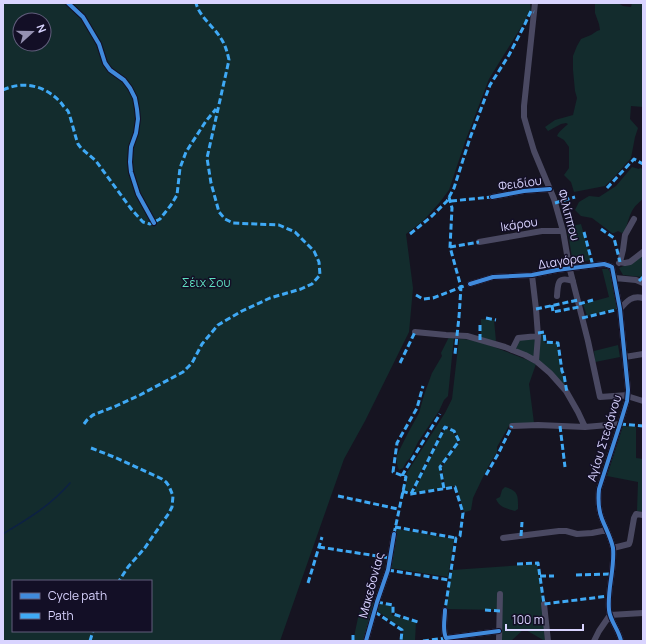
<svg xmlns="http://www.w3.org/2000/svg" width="646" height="644" viewBox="0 0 646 644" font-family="Manrope,sans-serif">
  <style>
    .green { fill: #132c2d; fill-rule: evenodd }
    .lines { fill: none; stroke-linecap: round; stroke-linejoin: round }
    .stream { stroke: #0d2144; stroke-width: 1.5 }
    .minor { stroke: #4a4962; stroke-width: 6 }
    .quiet { stroke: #3fa9f5; stroke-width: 3; stroke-dasharray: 6 3; stroke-linecap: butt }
    .cycleway-casing { stroke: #130f26; stroke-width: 6 }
    .cycleway { stroke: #408adc; stroke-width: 4 }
    .labels { text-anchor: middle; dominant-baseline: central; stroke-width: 3; stroke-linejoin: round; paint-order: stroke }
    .street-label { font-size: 12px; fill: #d9d4ff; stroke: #130f26 }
    .park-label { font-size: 12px; fill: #5fe0c0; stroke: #130f26 }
  </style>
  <rect width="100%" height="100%" fill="#161421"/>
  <path class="green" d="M3,3H530L531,11L489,79L465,142L449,190L440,202L424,220L406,234L413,288L409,332L365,421L344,459L280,641H3ZM20,20H44V44H20ZM13,581H151V631H13Z
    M595,3H618L623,6L631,7L632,3H643V107L631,106L630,119L638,128L635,137L631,158L616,175L605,186L574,192L571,182L564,175L569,168V147L564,140L557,136C559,131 564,128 568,124L566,123L561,124L548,131L545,127L555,120L573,115L577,98L575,91L573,70V56L577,46L581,39L591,35L597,31L600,30L599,24L595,13Z
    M632,167L639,169L640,168L643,169V199C630,209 630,216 625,231L622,233L618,231L614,233H612L592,218L581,216L575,210L579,202L589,196L599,197L616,186Z
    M581,224L591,260L573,263L567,227Z
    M643,253V275L641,277L623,275L619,268L630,263Z
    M602,269H608L610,272L617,309L587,316L583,304L609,297Z
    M481,319L494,320L496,341L481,339Z
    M538,333H544L545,343H557L561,372L563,375L566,390L537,360Z
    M449,337H454L448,396L444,400L439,411L418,442L410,458L407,461L403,468L399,470L397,464V455L408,433L419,413L424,395L432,373L442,356L441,353Z
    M537,338L535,359L515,348L520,339Z
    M459,339C475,339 492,346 507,352C517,356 527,359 536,364L529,384L534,423L510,424L497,447V452L490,463L482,479L473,498L471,510L469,511L464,512L456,486L445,487L442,467L460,441L454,430L444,425L411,492L404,490L408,476L406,474L445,413L452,399Z
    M618,345L620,357L595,362L594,351Z
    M623,426L636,427V458L643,459V512L637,511L638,482L607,476Z
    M445,428L453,431L458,441L440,467L443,488L413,493Z
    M505,487C519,491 518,496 518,509L515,511C506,508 500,508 496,499L500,497L502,490Z
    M397,529L454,539L448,577L390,568Z
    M537,564L543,602L545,641L524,629L511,641H501V610L446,609L452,570Z
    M369,602L376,603L365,641H354L355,632L359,613Z
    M378,603L392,606V615L416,622L415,641H402L403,629L376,610Z"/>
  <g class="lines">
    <path class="stream" d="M3,534C29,518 50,506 70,483"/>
    <path class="minor" d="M535,3L524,106V117L528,131L534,151L554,199L563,231L569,266L588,341L600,397L628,395
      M492,197L524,191L550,189
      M479,242L542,231H563
      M620,262L623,250L625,235L634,219
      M619,263L620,262L625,263L630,262L643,252
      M615,278L636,280L643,283
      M470,284L493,277L532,275L557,270L604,264L610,266L612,267L620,309L628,390L627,401L620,424L599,489C598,499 598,509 602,519C606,529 611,538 613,548C615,569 607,589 609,610C610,621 619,630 621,641
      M557,296C558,283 557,276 573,281
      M620,309C627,301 632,295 643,298
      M415,332L446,335L467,336L505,347L525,355L536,361L550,373L566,391L578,412L585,427
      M512,350L518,338L538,336L536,309L532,275
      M625,357L643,354
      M536,361L538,336
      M627,396L643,401
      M512,426L538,425L585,427L620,424
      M503,538L559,531H566L577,534L592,533L607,530
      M613,548L629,544L630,541L634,518L636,514L643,515
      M544,604L548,641
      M445,610C445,619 442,629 446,638L499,631
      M610,615L643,613
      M366,641L377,602L388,570L394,534
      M499,641L500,594
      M594,641L599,631L610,615"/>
    <path class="quiet" d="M3,90C24,80 47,86 62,104C63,106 66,109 68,111C71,118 75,136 78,144L81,148L96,161L132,210L143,222L150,224L160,219L171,205L177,195L180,168L186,152L206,121L216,109
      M607,188L634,159L643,164
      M449,197L452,208L450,247L461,287L459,317L455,354
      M451,201L492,197
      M555,203L575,197
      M601,229L614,238L620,262
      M584,232L593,266
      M410,234L432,216L447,201L454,188L470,138L490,85L509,55L524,26L531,11L534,12
      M450,247L479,242
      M639,281L643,277
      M416,295L423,299L433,298L464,286
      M579,304L593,300
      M552,305L553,312L579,307
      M536,309L578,300
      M486,318L496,320
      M582,318L620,309
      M480,325V340
      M538,333L544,332L545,342L558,343L562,371L564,375L567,393
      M400,363L415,332
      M84,424L87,420L93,415L116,406L140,395L183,372L192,363L202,344L218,325L242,311L270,298L301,289L312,284L320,275L319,262L314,251L295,232L279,225L233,223L225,219L219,212L211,183L207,158L229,60C227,51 225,44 220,37C213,26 199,16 196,3
      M620,424L643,426
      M560,426L565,467
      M91,448L114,457L162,479L166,482L169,486L173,496L172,507L169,513L144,549L128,567L119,581
      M486,475L498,454L512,426
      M403,476V474L440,414
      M402,491L411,494L455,487L463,513L460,536L456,538L445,610
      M411,494L445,427L454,431L459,441L440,467L444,489
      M338,496L398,509
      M395,527L456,538
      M394,534L406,477L393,472L397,443L417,408L423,386
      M521,536L522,522
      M319,547L390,558
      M517,564L538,563L544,604L609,596
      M388,570L449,580
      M576,575L612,574
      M540,576H554
      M308,583L322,537
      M377,602L393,605V614L418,622
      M485,610L500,611
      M375,612L402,630L401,641
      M90,641L93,631
      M353,641V632
      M423,641L446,638"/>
    <g class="cycleway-casing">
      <path id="cycleway" d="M68,3L83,17L99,44L105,63L110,70L124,80L130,88L135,98L137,109L138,119L136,133L131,147L130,162L131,172L138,194L154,223
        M492,197L524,191L550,189
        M470,284L493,277L532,275L557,270L604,264L610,266L612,267L620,309L628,390L627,401L620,424L599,489C598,499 598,509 602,519C606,529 611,538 613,548C615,569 607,589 609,610C610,621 619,630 621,641
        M445,610C445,619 442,629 446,638L499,631
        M366,641L377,602L388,570L394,534"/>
    </g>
    <use href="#cycleway" class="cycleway"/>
  </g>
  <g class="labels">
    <g class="street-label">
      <text transform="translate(520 183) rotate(-8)">Φειδίου</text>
      <text transform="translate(569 215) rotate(75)">Φιλίππου</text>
      <text transform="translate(519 224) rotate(-9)">Ικάρου</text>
      <text transform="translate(561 261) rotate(-9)">Διαγόρα</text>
      <text transform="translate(604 438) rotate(-73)">Αγίου Στεφάνου</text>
      <text transform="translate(371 585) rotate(-75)">Μακεδονίας</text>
    </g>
    <g class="park-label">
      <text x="206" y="282">Σέιχ Σου</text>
    </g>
  </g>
  <rect width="646" height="644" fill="none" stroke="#d9d4ff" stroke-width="8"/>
  <rect x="12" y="580" width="140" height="52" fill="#130f26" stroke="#625e7d"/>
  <rect x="20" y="593" width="20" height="6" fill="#408adc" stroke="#625e7d"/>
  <text x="48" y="600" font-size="12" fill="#d9d4ff">Cycle path</text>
  <rect x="20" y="613" width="20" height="6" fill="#3fa9f5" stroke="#625e7d"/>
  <text x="48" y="620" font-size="12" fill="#d9d4ff">Path</text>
  <g transform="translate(32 32) rotate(69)"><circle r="19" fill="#130f26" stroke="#625e7d"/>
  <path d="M0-3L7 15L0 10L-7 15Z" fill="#9591b1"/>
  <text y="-6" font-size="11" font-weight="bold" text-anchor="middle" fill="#d9d4ff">N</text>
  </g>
  <path d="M506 624v6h77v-6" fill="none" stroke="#d9d4ff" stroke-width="2"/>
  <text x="512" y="624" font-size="12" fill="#d9d4ff" stroke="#130f26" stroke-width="3" paint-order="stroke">100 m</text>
</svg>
